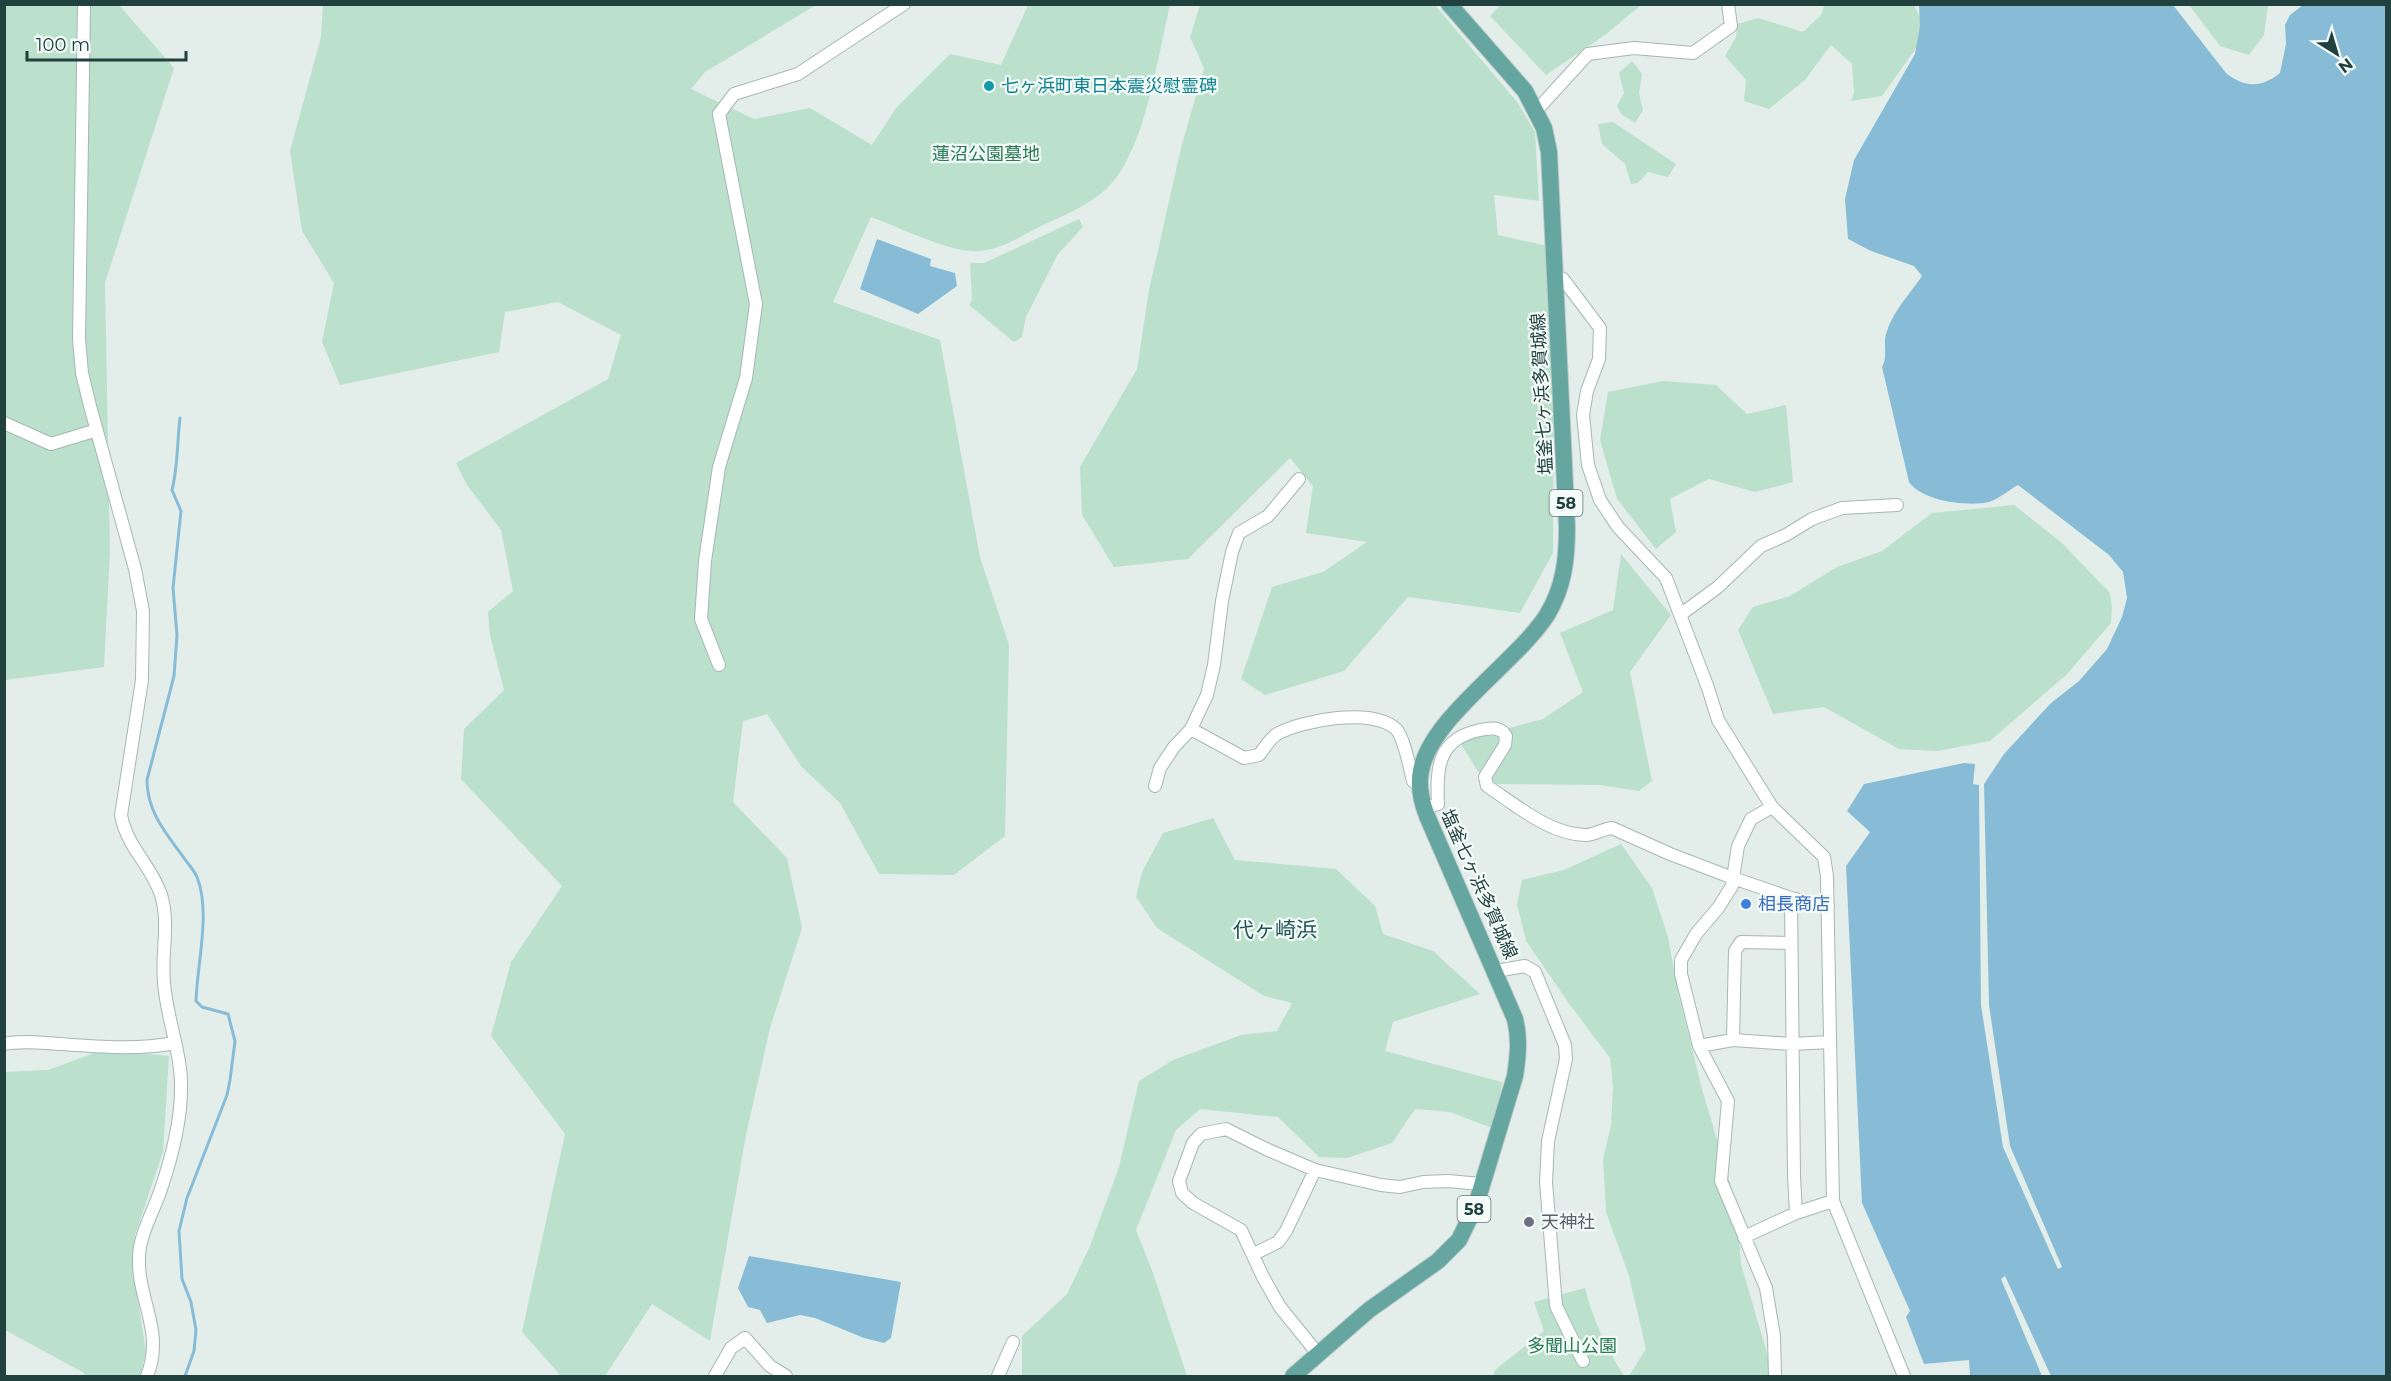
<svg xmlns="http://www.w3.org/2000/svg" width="2391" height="1381" viewBox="0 0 2391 1381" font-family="Montserrat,'Noto Sans JP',sans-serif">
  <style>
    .green { fill: #bbe0cc }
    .water { fill: #88bcd6 }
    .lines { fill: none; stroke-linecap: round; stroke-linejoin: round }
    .stream { stroke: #88bcd6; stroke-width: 3 }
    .minor-casing { stroke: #a5b7b4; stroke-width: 14 }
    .major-casing { stroke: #c1cac9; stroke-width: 18 }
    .minor { stroke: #fff; stroke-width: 12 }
    .major { stroke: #65a6a1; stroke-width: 16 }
    .culture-dot { fill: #0f9aa8; stroke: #f4faf8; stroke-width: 2 }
    .shop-dot { fill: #3f7fe0; stroke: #f4faf8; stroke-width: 2 }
    .worship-dot { fill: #6b7280; stroke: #f4faf8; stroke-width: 2 }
    .labels { text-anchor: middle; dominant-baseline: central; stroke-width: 4.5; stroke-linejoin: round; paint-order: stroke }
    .shield { fill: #f4faf8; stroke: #607876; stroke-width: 1.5 }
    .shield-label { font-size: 16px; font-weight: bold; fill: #21413e }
    .culture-label { font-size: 18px; fill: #0d838f; stroke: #f4faf8; text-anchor: start }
    .park-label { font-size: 18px; fill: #297a57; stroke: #f4faf8 }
    .street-label { font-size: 18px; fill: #21413e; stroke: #f4faf8 }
    .shop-label { font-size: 18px; fill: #366cbe; stroke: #f4faf8; text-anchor: start }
    .worship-label { font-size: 18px; fill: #5b616d; stroke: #f4faf8; text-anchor: start }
    .quarter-label { font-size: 21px; fill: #1c5450; stroke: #f4faf8 }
  </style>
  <rect width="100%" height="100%" fill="#e3eeeb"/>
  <path class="green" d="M1501,4H1641V5L1605,35L1546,75L1490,16Z
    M4,5H119L174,68L105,283L110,551L104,667L5,680Z
    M323,5H816L705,72L691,89L754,119L810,108L872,145L896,108L950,54L1001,65L1028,5H1170C1158,55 1147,137 1116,178C1097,203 1066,214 1039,227C1018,238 995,253 971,251C942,249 899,227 871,217L833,302L940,340L980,557L1009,645L1005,836L954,875L879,874L840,803L801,766L767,714L743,721L733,802L787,858L802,928L770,1028L746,1135L710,1341L652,1304L605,1376H561L522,1332L565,1134L491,1036L511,962L562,886L461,779L464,729L504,690L490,635L488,612L513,591L501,530L467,485L456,463L608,379L621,335L558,302L505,312L499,352L340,385L322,342L334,283L302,231L290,151L321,37Z
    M1200,5H1435L1518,103L1535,132L1539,201L1494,195L1498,235L1548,246L1554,333L1553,553L1520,613L1408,597L1344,671L1265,695L1241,679L1272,587L1323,572L1367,542L1306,533L1313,486L1290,458L1188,559L1114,567L1082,515L1080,467L1137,369L1149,290L1181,148L1204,68L1190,37Z
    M1824,5H1914L1927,33L1882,96L1851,101L1854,93L1852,64L1831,45L1805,80L1769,109L1744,101L1746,80L1725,56L1736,37L1737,24L1758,18L1803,32L1822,14Z
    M2189,5H2268L2264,35L2249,55L2220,46Z
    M1632,61L1642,74L1639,93L1643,110L1635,123L1621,114L1617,106L1624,93L1619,73Z
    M1613,122L1676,164L1668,177L1648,172L1638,183L1631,184L1625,164L1602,144L1598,124Z
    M1079,219L1083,227L1058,254L1026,317L1022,337L1014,342L969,305L972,300L970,263H984Z
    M1663,381L1716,385L1747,414L1786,405L1793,482L1755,492L1709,479L1670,499L1676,532L1656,549L1617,499L1600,440L1608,392Z
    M2014,505L2061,542L2110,593L2112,607L2111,623L2067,674L1990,741L1938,751L1899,749L1824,707L1773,714L1738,630L1753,607L1790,596L1837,567L1882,551L1932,513Z
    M1621,554L1671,615L1630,672L1652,781L1639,791L1599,785L1486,784L1459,741L1543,719L1583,692L1560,633L1613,610Z
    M1213,818L1235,860L1336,869L1375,906L1383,934L1433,951L1480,994L1393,1022L1385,1051L1502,1082L1497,1130L1450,1112L1415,1109L1392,1143L1347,1158L1319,1157L1278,1117L1200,1109L1176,1130L1136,1230L1153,1273L1187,1376H1022V1336L1067,1294L1090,1246L1119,1167L1139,1081L1173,1060L1241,1035L1277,1031L1292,1003L1264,996L1157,928L1136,897L1142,872L1163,833Z
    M1621,844L1652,888L1668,937L1678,992L1702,1089L1736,1204L1741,1264L1769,1360L1778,1376H1629L1646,1349L1629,1276L1606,1212L1603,1158L1611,1126L1613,1087L1610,1058L1568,1002L1526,941L1517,904L1522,880L1564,870Z
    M105,1049L169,1056L163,1152L135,1235L132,1261L146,1352L140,1376H85L84,1373L5,1330L4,1072L48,1070Z
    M1585,1288C1593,1321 1607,1348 1624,1376H1493L1495,1370L1544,1331L1534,1302Z"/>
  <path class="water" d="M1919,5H2173L2226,73C2245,88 2261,88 2280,73L2286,44L2285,25L2290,15L2303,5H2386V1376H2051L2005,1276L2001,1279L2042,1376H1970L1969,1360L1924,1364L1906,1317L1910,1311L1862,1203L1846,866L1870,832L1847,811L1864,784L1964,763L1975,764L1973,784L1979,785L1981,1005L2003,1147L2058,1269L2062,1267L2010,1146L1989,1005L1984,784L2004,754L2051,703L2079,681L2107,649L2122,617L2127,598L2123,572L2109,555L2018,485C2009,490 1999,499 1989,502C1967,507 1922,501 1909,482L1882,367C1888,357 1883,344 1886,334C1892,312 1910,294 1922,276L1914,266L1871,251L1848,239L1845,199L1854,160L1915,54L1920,26Z
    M877,239L931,259L930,266L955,273L957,286L918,314L860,289Z
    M749,1256L901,1282L891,1338L884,1343L864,1338L815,1318L800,1315L767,1323L760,1310L748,1307L738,1288Z"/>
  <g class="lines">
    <path class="stream" d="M180,418C177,442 178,467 172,490L181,511L173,588L177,635L174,676L147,780C147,812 166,833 184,858C188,864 194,870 197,877C211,912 197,964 196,1001L202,1007L228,1014L235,1041L230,1080L227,1095L187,1198L179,1231L182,1279L191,1302L196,1330L194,1351L185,1376"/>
    <g class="minor-casing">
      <path id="minor" d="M84,4L79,339L82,373L90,406L135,569L143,611L142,680L121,815C127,848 152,866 161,895C170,923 161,953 164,982C166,1017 182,1053 181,1089C181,1123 171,1160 160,1192C153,1212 140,1234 139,1256C137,1301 165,1330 147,1376
        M1537,110L1588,54L1634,48L1693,53L1731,26L1728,4
        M1556,276L1563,279L1600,328L1599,359L1587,391L1583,415L1588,465L1600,500L1618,527L1666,578L1708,688L1718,720L1772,807L1824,857L1827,876L1833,1201L1904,1376
        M4,423L51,444L97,430
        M1680,615L1718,587L1761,546L1786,535L1812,519L1842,508L1897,505
        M719,665L701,619L705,561L719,467L746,378L756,304L719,114L734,94L798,74L904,4
        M1191,729L1244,758L1259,755C1264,749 1270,738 1277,734C1302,720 1373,707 1396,729C1404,737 1410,769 1413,781L1421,786
        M1155,786L1160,768L1174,747L1191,729L1207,695L1214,665L1222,601L1232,552L1239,533L1268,516L1299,479
        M1424,808L1438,804C1436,767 1438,739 1480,730C1489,729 1495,726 1503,732L1506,736L1505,745L1485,777L1487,786C1516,805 1549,834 1585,835C1595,835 1602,829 1612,828L1670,854L1733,878L1738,846L1751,819L1772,807
        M1791,898L1794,1176L1796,1213
        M1496,971L1525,966L1535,972L1565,1045L1566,1059L1548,1141L1546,1182L1556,1306L1583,1361
        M1733,1040L1735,951L1741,942L1791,943
        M4,1044C22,1040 43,1043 61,1044C100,1047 137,1050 175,1043
        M1699,1046L1733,1040L1792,1044L1830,1042
        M1744,1237L1796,1213L1833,1201
        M1254,1254L1278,1242L1286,1231L1315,1170
        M1318,1354L1280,1307L1263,1277L1241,1230L1193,1203L1182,1193L1179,1181L1193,1143L1201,1134L1226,1129L1266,1149L1315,1170L1381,1185L1400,1187L1423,1182L1448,1181L1481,1184
        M715,1376L731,1348L745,1338L770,1366L786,1376
        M998,1376L1013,1342
        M1775,1376L1774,1336L1766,1288L1721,1181L1728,1101L1699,1046L1681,974V960L1696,934L1718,908L1732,886L1733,878L1791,898L1828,906"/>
    </g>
    <g class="major-casing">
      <path id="major" d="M1293,1376L1369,1310L1438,1261L1459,1240L1476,1205L1515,1076C1518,1056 1520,1039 1515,1019L1427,816C1422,803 1418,785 1421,771C1430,718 1516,663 1547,615C1564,587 1567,559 1567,527L1549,152L1544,128L1525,91L1449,4"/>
    </g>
    <use href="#minor" class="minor"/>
    <use href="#major" class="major"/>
  </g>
  <circle class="culture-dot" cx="989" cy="86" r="6"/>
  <circle class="shop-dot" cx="1746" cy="904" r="6"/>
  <circle class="worship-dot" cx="1529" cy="1222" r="6"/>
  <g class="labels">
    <g class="shield">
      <rect x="1549.5" y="490" width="33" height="26" rx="4.5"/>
      <rect x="1457.5" y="1196" width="33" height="26" rx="4.5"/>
    </g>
    <g class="shield-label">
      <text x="1566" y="503">58</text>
      <text x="1474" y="1209">58</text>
    </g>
    <g class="culture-label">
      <text x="1001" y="86">七ヶ浜町東日本震災慰霊碑</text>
    </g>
    <g class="park-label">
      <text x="986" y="154">蓮沼公園墓地</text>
      <text x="1572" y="1346">多聞山公園</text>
    </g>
    <g class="street-label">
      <text transform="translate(1542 394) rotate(-93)">塩釜七ヶ浜多賀城線</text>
      <text transform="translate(1479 884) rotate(66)">塩釜七ヶ浜多賀城線</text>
    </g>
    <g class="shop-label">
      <text x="1758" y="904">相長商店</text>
    </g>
    <g class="worship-label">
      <text x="1541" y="1222">天神社</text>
    </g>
    <g class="quarter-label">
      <text x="1275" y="929">代ヶ崎浜</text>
    </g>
  </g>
  <rect width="2391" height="1381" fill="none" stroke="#21413e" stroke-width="12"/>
  <g transform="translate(2337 54) rotate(143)" stroke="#f4faf8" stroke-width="4.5" paint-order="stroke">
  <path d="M0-4.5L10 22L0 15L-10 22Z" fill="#21413e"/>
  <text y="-9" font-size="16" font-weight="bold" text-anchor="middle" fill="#21413e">N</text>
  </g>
  <path d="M27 51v9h159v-9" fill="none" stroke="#21413e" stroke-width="3"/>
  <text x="36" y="51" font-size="18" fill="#21413e" stroke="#f4faf8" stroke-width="4.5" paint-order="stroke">100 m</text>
</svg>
